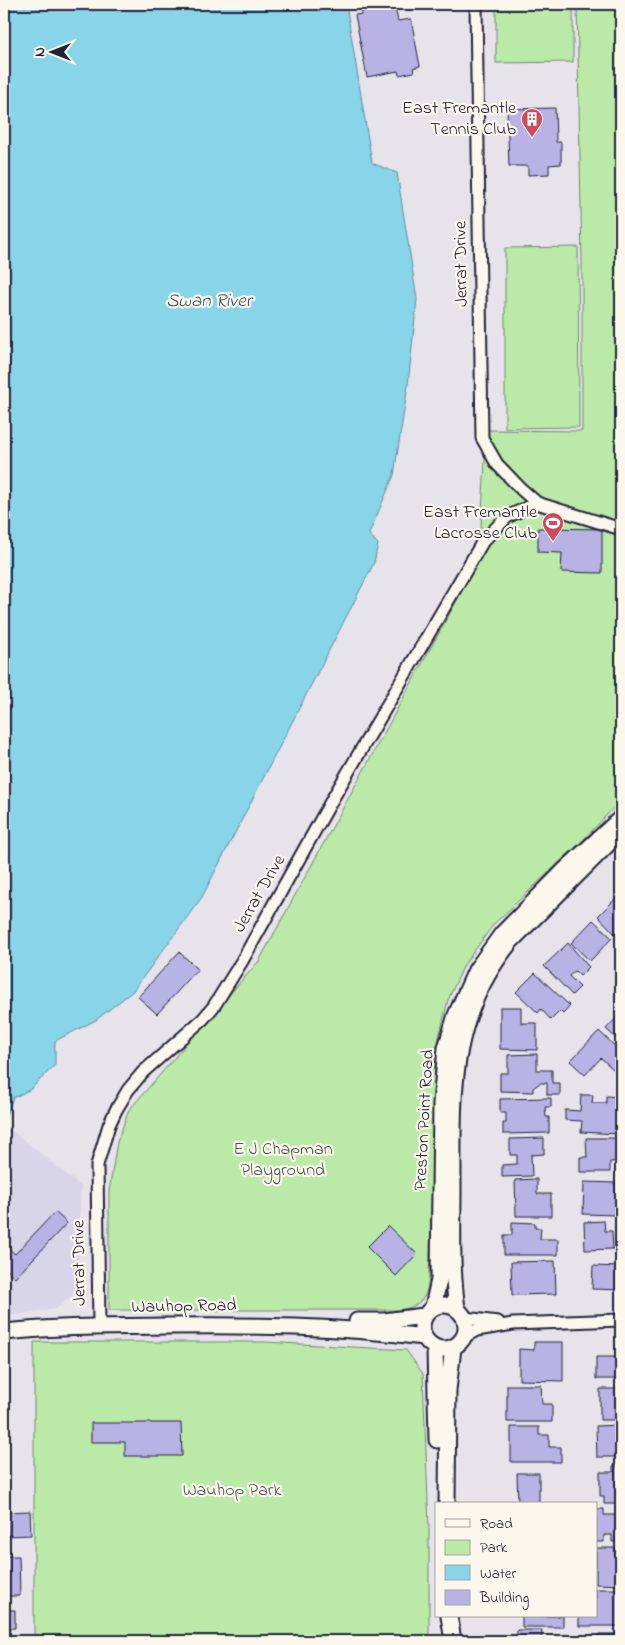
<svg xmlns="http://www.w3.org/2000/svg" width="625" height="1645" viewBox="0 0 625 1645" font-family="'Indie Flower',sans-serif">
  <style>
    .built { fill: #d9d5e8 }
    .green { fill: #bbe9a7; stroke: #6e8671 }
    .water { fill: #88d4e8; stroke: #5f8da3 }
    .building { fill: #b8b3e4; stroke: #22223b }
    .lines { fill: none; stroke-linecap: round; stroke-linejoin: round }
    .street-casing { stroke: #22223b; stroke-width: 15 }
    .secondary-casing { stroke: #22223b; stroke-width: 19 }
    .street { stroke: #fbf7ec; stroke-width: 11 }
    .secondary { stroke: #fbf7ec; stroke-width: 15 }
    .labels { text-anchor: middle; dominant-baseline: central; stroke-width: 4.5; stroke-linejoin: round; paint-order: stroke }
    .poi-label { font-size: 18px; fill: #22223b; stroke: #fbf7ec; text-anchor: end }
    .street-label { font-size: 18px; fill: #22223b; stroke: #fbf7ec }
    .park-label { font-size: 18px; fill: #485456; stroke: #fbf7ec }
    .water-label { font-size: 19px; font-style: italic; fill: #41576f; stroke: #fbf7ec }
  </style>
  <rect width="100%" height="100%" fill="#e7e3ea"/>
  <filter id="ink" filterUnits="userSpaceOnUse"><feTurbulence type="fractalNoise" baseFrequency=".02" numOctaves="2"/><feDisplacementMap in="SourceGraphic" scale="10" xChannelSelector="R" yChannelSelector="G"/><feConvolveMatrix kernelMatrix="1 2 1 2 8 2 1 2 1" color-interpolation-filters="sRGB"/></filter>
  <g filter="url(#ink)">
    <path class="built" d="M4,1124L81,1186L77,1291L56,1309L4,1316Z"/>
    <path class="green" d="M496,4H573V62L496,63Z
      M577,4H621V800L585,838L493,925L464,965L448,1000L435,1054L430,1257C428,1285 432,1306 398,1310H109V1191L117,1142L129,1110L183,1048L187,1040L195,1034L259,961L479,560L487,430L582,431V260Z
      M578,247L579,427L505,428V248Z
      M34,1342H265L406,1350L423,1374L429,1527V1641H34Z"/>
    <path class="water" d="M4,4H346L372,163L397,173L417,299L408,385L394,475L369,534L378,544L374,563L202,897L133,991L96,1020L55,1041V1065L31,1089L13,1098L4,1120Z"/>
    <path class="building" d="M360,4H407V6L395,8L398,21L411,19L420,66L413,68L414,72L399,75L398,71L367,77L355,15L362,14Z
      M555,108L556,142H561V164L549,165V174L528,175V166H509L507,109Z
      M538,528L602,529V573L561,572L562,553L538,552Z
      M621,893V928L615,934L598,916Z
      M593,920L612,938L590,961L571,943Z
      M568,943L589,967L580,976L575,971L569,976L580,987L572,995L544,966Z
      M179,952L198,969L157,1014L138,997Z
      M535,973L570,1006L563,1014L560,1011L551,1020L541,1009L538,1013L516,992Z
      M500,1007H521V1023H537V1050L500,1049Z
      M621,1013V1037L618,1040L606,1029Z
      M599,1031L621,1052V1062L614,1070L601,1058L585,1075L570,1061Z
      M537,1054V1070H552V1083H560V1095H547V1083H540L533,1088V1092L500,1091V1073H508V1055Z
      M581,1095H593L592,1103H606V1096L621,1097L618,1134L581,1132L582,1121L565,1120V1110L580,1111Z
      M551,1098V1107H545L546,1117H549V1133L503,1134V1123H506V1113H500V1099Z
      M544,1138V1154L531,1155L532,1176L502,1177V1165L517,1164V1155H510V1139Z
      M586,1138H621V1161L610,1162V1172H580V1157H587Z
      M537,1179V1194H551V1216H516L515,1180Z
      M584,1182L617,1183L616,1215L583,1214Z
      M55,1212L67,1223L15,1278L4,1267V1250L7,1247L15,1254Z
      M604,1221L605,1231H612L613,1249L585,1250L584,1222Z
      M512,1222L535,1223V1228H541L540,1239H558V1255H504V1235H512Z
      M388,1226L417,1254L396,1276L367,1247Z
      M555,1261L556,1294L512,1295L511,1262Z
      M593,1266L621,1267V1290L592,1289Z
      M534,1342H563V1381L519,1380V1349L534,1350Z
      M596,1357H621V1379H596Z
      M507,1385H541L542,1404H552V1422H507Z
      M600,1389H621V1420H600Z
      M91,1423H181L182,1456H125V1442H91Z
      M620,1425L621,1457H597L596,1426Z
      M511,1427H539V1435H549V1447H561V1462H511Z
      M613,1466H621V1504H604V1496H600V1472H613Z
      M517,1473H539V1504H518Z
      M596,1509H604V1515H621V1541L612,1542V1535H604V1542H596Z
      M30,1511L31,1535L8,1536L7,1512Z
      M596,1548H621V1585L596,1584Z
      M4,1556H19L20,1596H4Z
      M596,1589H621V1626H579V1616H596Z
      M4,1610H15V1628H4Z
      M522,1616H563V1627H522Z
      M517,1630H542L541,1641H517Z
      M599,1634H621V1641H599Z"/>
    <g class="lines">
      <g class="street-casing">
        <path id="street" d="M476,4L482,438L497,464L521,489L537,503L621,529
          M465,1318L498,1322
          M99,1327L97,1165L109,1125L116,1110L128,1090L143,1072L203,1019L214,1006L242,961L333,798L483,541L507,517L537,503
          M464,1337L477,1330L513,1324L621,1320"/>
      </g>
      <g class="secondary-casing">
        <path id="secondary" d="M422 1327a22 22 0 1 1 44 0a22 22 0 1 1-44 0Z
          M433,1307L439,1280L441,1104L446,1048L456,1015L476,970L502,934L565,870L621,818
          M457,1308C451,1267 453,1228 453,1186C453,1092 448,1018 511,941L617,835
          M357,1321H384L424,1316
          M4,1332C58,1326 112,1327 166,1326C252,1325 338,1326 424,1337
          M435,1348L437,1440
          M447,1504L448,1390L453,1348
          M449,1616L453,1641"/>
      </g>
      <use href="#street" class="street"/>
      <use href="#secondary" class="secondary"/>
    </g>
  </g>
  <defs>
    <g id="building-pin" transform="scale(1.125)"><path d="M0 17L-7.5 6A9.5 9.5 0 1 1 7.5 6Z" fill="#d1495b" stroke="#fbf7ec"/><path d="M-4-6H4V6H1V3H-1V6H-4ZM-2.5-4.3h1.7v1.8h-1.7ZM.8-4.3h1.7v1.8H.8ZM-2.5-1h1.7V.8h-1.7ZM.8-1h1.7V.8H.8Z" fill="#fff"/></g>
    <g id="stadium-pin" transform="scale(1.125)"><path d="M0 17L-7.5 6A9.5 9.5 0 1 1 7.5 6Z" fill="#d1495b" stroke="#fbf7ec"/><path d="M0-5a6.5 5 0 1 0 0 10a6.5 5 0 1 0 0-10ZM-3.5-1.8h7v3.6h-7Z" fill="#fff"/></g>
  </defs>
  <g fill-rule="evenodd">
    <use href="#building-pin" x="532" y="119"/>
    <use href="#stadium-pin" x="553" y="523"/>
  </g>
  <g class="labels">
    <g class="poi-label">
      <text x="516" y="109">East Fremantle<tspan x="516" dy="21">Tennis Club</tspan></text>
      <text x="537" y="513">East Fremantle<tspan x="537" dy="21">Lacrosse Club</tspan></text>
    </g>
    <g class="street-label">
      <text transform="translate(462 264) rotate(-91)">Jerrat Drive</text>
      <text transform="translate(260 894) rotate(-60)">Jerrat Drive</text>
      <text transform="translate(425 1120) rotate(-87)">Preston Point Road</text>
      <text transform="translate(80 1263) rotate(-91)">Jerrat Drive</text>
      <text transform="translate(184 1307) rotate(-1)">Wauhop Road</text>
    </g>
    <g class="park-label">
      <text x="283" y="1150">E J Chapman<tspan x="283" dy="21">Playground</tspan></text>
      <text x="232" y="1491">Wauhop Park</text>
    </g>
    <g class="water-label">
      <text x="209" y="301">Swan River</text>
    </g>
  </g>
  <rect width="625" height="1645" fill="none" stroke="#fbf7ec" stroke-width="20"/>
  <rect x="10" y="10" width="605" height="1625" fill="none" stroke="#22223b" stroke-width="2" filter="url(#ink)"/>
  <rect x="435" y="1502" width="162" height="115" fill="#fbf7ec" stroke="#a4a2a5"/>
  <rect x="445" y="1519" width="25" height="8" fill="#fbf7ec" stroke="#a4a2a5"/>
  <text x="480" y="1528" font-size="15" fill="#22223b">Road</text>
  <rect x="445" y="1540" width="25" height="15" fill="#bbe9a7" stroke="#a4a2a5"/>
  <text x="480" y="1552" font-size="15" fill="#22223b">Park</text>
  <rect x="445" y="1565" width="25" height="15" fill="#88d4e8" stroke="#a4a2a5"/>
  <text x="480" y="1578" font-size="15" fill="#22223b">Water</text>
  <rect x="445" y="1590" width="25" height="15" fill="#b8b3e4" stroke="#a4a2a5"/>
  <text x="480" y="1602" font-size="15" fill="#22223b">Building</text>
  <g transform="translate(52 52) rotate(270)" stroke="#fbf7ec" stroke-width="4" paint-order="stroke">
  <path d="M0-4L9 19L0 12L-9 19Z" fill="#22223b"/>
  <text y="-8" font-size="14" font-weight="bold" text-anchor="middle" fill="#22223b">N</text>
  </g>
</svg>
